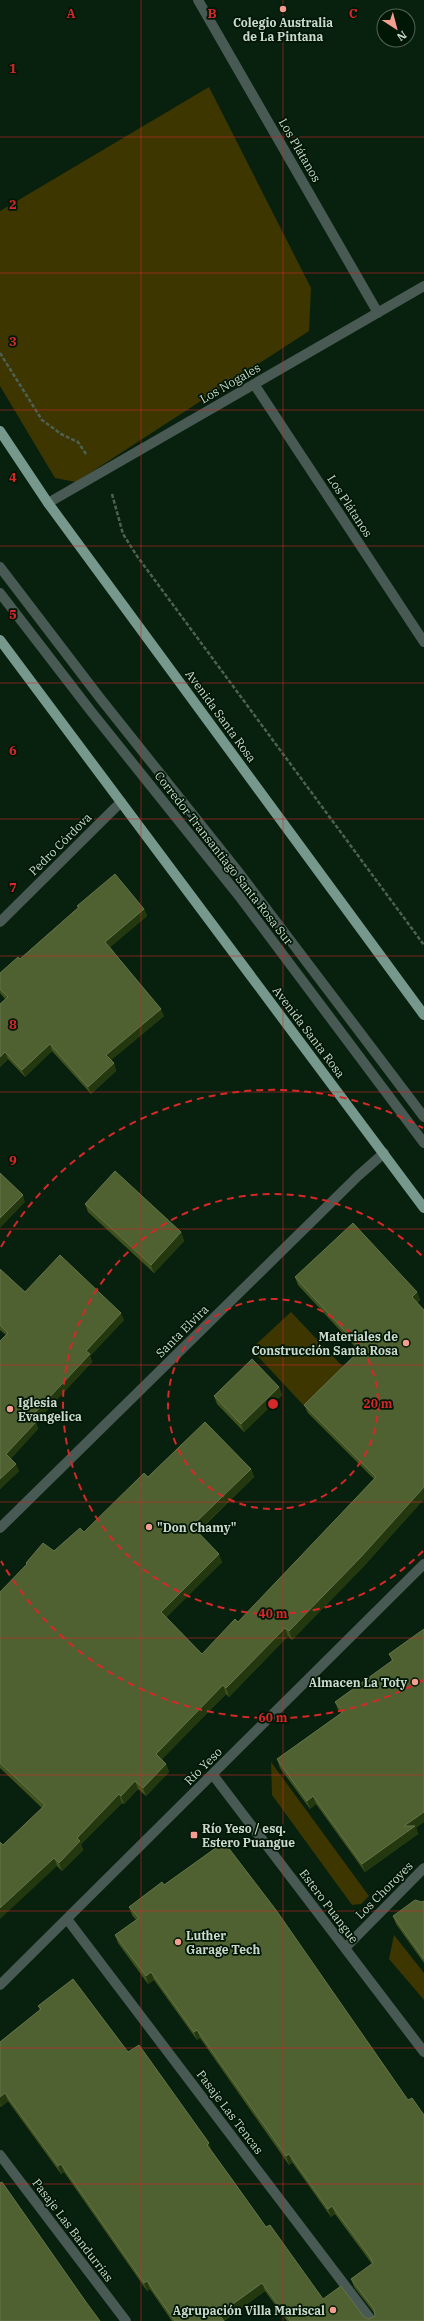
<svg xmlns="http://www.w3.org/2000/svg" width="424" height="2321" viewBox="0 0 424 2321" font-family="'IBM Plex Serif',serif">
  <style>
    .green { fill: #3d3600 }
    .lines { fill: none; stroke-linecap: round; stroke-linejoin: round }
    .path { stroke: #4c6151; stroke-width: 2.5; stroke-dasharray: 4 2; stroke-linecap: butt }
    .minor { stroke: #495954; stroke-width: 10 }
    .major { stroke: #77988d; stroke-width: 10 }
    .wall { fill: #40521e }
    .shaded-wall { fill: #243810 }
    .building { fill: #506131; stroke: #63744a }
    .grid { fill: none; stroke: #d62828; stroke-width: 1; stroke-opacity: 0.55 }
    .ring { fill: none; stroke: #d62828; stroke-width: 2; stroke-dasharray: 7 5 }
    .poi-dot { fill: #f59d8e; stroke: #011706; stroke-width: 1.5 }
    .labels { text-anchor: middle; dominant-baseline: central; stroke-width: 3.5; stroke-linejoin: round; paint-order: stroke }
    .poi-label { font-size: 12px; font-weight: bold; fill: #ccdace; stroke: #011706; text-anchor: start }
    .street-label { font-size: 12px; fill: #ccdace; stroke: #011706 }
    .grid-label { font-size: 13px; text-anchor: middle; font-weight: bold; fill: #d62828; stroke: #011706; stroke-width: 3.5; stroke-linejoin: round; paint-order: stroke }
    .centre { fill: #d62828; stroke: #011706; stroke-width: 2 }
    .ring-label { font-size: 12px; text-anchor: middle; font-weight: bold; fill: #d62828; stroke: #011706; stroke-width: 3.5; stroke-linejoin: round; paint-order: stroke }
  </style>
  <rect width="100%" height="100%" fill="#08210e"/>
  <path class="green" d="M209,87L311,288L309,331L76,482L55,478L0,386V211Z
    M291,1312L346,1370L306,1408L251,1349Z
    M271,1762L369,1896L361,1904L352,1905L272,1795Z
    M394,1935L424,1973V2000L389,1959Z"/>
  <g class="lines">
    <path class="path" d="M0,353L42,420L61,434L78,442L86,454
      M112,494L123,534L137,556L424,945"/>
    <path class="minor" d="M198,0L378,313
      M254,384L424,642
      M48,503L424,286
      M0,567L100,698L237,870L424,1117
      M0,593L90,710L239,896L424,1143
      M0,922L121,802
      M0,1528L358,1176L384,1153
      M213,1775L424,2052
      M67,1919L372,2321
      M345,1948L424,1868
      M0,1985L424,1564
      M0,2155L126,2321"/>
    <path class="major" d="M0,431L48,503L424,1015
      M0,640L424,1208"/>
  </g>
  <path class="wall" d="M77,906L144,909L147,916L110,947L164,1016L111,1060L114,1063L116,1071L91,1094L52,1051L25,1077L8,1059L0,1067V1004L5,999L0,993V973L20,959L78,908Z
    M85,1204L181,1232L184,1241L154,1273L88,1212Z
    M0,1269L25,1292L124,1320L90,1356L92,1362L36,1422L38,1429L11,1458L19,1471L0,1489V1341L6,1335L0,1330Z
    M295,1277L417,1292L420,1300L417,1303L424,1310V1499L363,1567L292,1640L288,1636L229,1697L226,1694L162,1759L166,1764L169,1772L146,1796L138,1789L124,1804L122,1803L81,1844L83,1850L62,1871L57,1866L3,1845L42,1808L0,1768V1592L27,1565L26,1563L54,1551L84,1532L148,1477L251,1469L254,1477L198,1532L222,1562L166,1617L202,1654L238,1622L374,1479L308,1413L304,1405L359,1351L298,1285Z
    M279,1387L282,1395L244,1432L217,1404L214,1396Z
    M424,1629L416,1828L418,1834L365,1872L316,1804L310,1809L280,1768L277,1759L341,1713L338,1710L335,1702L392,1661L389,1654Z
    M162,1882L424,2321H287L265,2291L224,2321H172L150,2289L147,2291L64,2172L61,2174L8,2101L1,2107L0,2105V2042L40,2010L38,2006L128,2052L212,2151L266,2227L323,2299L369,2319L375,2316V2314L354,2287L351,2279L372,2264L335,2214L331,2217L292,2162L289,2165L200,2038L197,2040L154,1980L148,1984L118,1943L115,1935L136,1920L132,1915L129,1907Z
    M424,1901V1963L396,1924L393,1916Z"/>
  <path class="shaded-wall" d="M144,909L147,916L108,949L105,942Z
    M161,1009L164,1016L109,1062L106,1055Z
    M50,1044L52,1051L25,1077L22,1070Z
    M5,1052L8,1059L0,1067V1057Z
    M114,1063L116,1071L91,1094L88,1087Z
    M23,1195L25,1202L0,1228V1218Z
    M181,1232L184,1241L154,1273L151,1265Z
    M417,1292L420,1300L415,1305L412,1297Z
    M121,1313L124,1320L90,1356L92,1362L36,1422L38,1429L9,1461L6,1454L31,1417L86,1351Z
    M279,1387L282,1395L244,1432L241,1424Z
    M16,1464L19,1471L0,1489V1479Z
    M251,1469L254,1477L195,1534L192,1526Z
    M424,1487V1499L363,1567L292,1640L289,1631Z
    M219,1554L222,1562L164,1620L161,1612Z
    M285,1628L288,1636L229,1697L226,1688Z
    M223,1685L226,1694L159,1762L156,1754Z
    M166,1764L169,1772L146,1796L143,1788Z
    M135,1781L138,1789L124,1804L121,1796Z
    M119,1794L122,1803L81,1844L83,1850L62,1871L59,1863L77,1838Z
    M313,1796L316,1804L310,1809L307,1801Z
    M424,1812V1822L416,1828L418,1834L365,1872L362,1864L404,1826Z
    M54,1858L57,1866L0,1919V1908Z
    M151,1972L154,1980L148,1984L146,1976Z
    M197,2030L200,2038L197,2040L194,2032Z
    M5,2093L8,2101L1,2107L0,2103V2097Z
    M209,2143L212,2151L210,2153L207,2145Z
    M289,2154L292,2162L289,2165L286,2156Z
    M61,2164L64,2172L61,2174L58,2166Z
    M332,2206L335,2214L331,2217L328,2209Z
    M147,2281L150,2289L147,2291L144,2283Z
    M262,2283L265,2291L223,2321L219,2314Z"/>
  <path class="building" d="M115,874L144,909L105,942L161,1009L106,1055L114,1063L88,1087L50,1044L22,1070L5,1052L0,1057V1004L8,997L0,989V973L18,957L20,959L79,907L77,906Z
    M115,1171L181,1232L151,1265L85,1204Z
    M0,1173L23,1195L0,1218Z
    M353,1223L417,1292L412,1297L424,1310V1487L360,1558L289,1631L285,1628L226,1688L223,1685L156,1754L166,1764L143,1788L135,1781L121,1796L119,1794L77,1838L80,1841L59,1863L54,1858L0,1908V1842L3,1845L45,1805L0,1763V1592L27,1564L26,1563L43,1543L54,1551L80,1528L84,1532L144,1473L148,1477L205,1422L251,1469L192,1526L219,1554L161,1612L202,1654L235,1619L238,1622L376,1477L304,1405L361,1349L295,1277Z
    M60,1255L121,1313L86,1351L90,1354L31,1417L36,1422L6,1454L16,1464L0,1479V1341L8,1333L0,1325V1269L25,1292Z
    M252,1359L279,1387L241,1424L214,1396Z
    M424,1629V1812L404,1826H415L362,1864L313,1796L307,1801L277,1759L343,1712L335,1702L393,1660L389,1654Z
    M224,1842L276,1910L408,2100L412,2098L424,2115V2321H290L262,2283L219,2314L224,2321H175L147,2281L144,2283L61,2164L58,2166L5,2093L0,2097V2042L41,2009L38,2006L73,1979L128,2052L139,2045L209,2143L207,2145L231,2178L266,2227L270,2225L323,2299L341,2286L364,2317L369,2319L375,2316L374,2309L351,2279L373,2263L370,2257L332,2206L328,2209L289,2154L286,2156L197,2030L194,2032L151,1972L146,1976L115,1935L139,1918L129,1907L162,1882L164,1885Z
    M415,1900L422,1902L424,1901V1959L393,1916Z
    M2,2182L86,2302L100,2321H0V2183Z"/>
  <path class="grid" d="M141,0V2321M283,0V2321M0,137H424M0,273H424M0,410H424M0,546H424M0,683H424M0,819H424M0,956H424M0,1092H424M0,1229H424M0,1365H424M0,1502H424M0,1638H424M0,1775H424M0,1911H424M0,2048H424M0,2184H424"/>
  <g class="ring">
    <circle cx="273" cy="1404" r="105"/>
    <path d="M423 1551A210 210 0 1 1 423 1257"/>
    <path d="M423 1680A314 314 0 0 1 1 1561M1 1247A314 314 0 0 1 423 1128"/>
  </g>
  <g class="poi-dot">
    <circle cx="283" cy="9" r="4"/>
    <circle cx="406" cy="1343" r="4"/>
    <circle cx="10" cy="1409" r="4"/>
    <circle cx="149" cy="1527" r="4"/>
    <circle cx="415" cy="1682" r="4"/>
    <rect x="190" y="1831" width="8" height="8" rx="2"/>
    <circle cx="178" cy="1942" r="4"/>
    <circle cx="333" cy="2310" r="4"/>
  </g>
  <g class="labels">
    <g class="poi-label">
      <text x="283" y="22" text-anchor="middle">Colegio Australia<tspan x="283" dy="14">de La Pintana</tspan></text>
      <text x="398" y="1336" text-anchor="end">Materiales de<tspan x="398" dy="14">Construcción Santa Rosa</tspan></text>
      <text x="18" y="1402">Iglesia<tspan x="18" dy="14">Evangelica</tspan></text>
      <text x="157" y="1527">"Don Chamy"</text>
      <text x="407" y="1682" text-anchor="end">Almacen La Toty</text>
      <text x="202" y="1828">Río Yeso / esq.<tspan x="202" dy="14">Estero Puangue</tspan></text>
      <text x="186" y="1935">Luther<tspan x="186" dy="14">Garage Tech</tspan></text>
      <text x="325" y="2310" text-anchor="end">Agrupación Villa Mariscal</text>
    </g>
    <g class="street-label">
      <text transform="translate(300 150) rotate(60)">Los Plátanos</text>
      <text transform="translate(230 383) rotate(-30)">Los Nogales</text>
      <text transform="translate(350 506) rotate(57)">Los Plátanos</text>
      <text transform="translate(221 716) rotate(54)">Avenida Santa Rosa</text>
      <text transform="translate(60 844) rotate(-45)">Pedro Córdova</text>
      <text transform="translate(224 858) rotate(52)">Corredor Transantiago Santa Rosa Sur</text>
      <text transform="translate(309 1032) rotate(53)">Avenida Santa Rosa</text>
      <text transform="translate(182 1331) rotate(-45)">Santa Elvira</text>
      <text transform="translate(203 1766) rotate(-45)">Río Yeso</text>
      <text transform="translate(384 1890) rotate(-45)">Los Choroyes</text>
      <text transform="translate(329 1906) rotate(53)">Estero Puangue</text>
      <text transform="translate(230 2112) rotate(53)">Pasaje Las Tencas</text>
      <text transform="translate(73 2230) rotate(53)">Pasaje Las Bandurrias</text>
    </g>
  </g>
  <g class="grid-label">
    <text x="71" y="18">A</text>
    <text x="212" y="18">B</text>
    <text x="353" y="18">C</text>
    <text x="13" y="73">1</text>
    <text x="13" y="209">2</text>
    <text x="13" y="346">3</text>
    <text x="13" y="482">4</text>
    <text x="13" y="619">5</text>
    <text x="13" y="755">6</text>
    <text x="13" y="892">7</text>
    <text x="13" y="1029">8</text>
    <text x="13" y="1165">9</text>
  </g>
  <circle cx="273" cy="1404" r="6" class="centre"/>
  <g class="ring-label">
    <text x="378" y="1408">20 m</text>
    <text x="273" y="1618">40 m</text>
    <text x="273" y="1722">60 m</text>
  </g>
  <g transform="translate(396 28) rotate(144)"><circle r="19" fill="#011706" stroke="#526556"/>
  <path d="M0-3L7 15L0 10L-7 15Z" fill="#f59d8e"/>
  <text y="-6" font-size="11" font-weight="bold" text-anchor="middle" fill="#ccdace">N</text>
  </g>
</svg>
